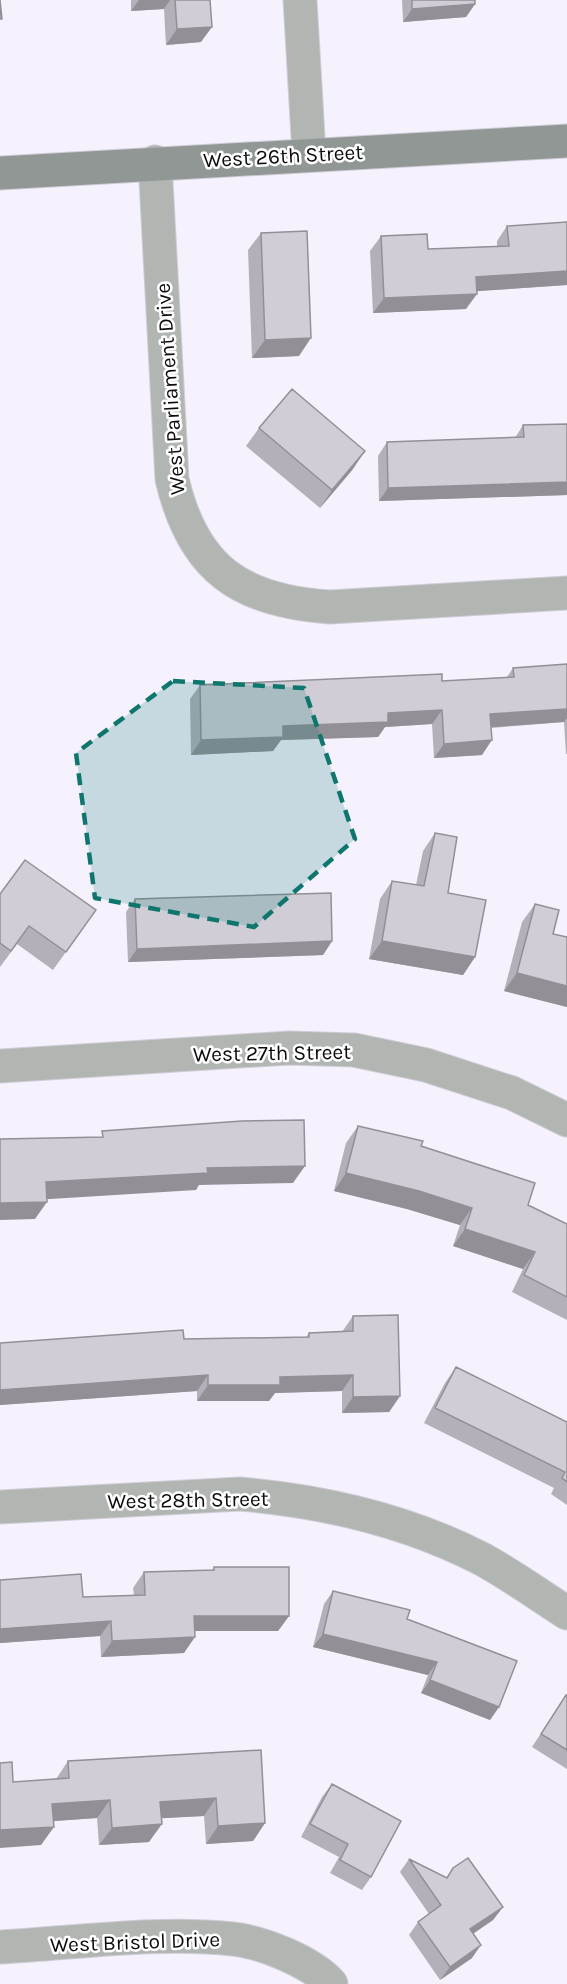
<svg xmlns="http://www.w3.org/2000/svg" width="567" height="1984" viewBox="0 0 567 1984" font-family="Karla,sans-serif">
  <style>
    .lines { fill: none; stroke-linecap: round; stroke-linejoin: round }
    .street-casing { stroke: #d0cdd7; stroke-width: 35 }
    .secondary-casing { stroke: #d0cdd7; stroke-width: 35 }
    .street { stroke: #b1b6b3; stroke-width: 33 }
    .secondary { stroke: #909794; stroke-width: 33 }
    .wall { fill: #b3b0b9 }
    .shaded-wall { fill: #929096 }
    .building { fill: #d0cdd7; stroke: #929096; stroke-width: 1.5 }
    .marked { fill: #0f766e; fill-opacity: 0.2; stroke: #0f766e; stroke-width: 4.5; stroke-dasharray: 12 8; stroke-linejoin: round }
    .labels { text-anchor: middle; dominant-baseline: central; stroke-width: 5; stroke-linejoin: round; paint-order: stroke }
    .street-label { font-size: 21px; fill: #0c0b0e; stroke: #fff }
  </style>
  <rect width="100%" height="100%" fill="#f5f2fd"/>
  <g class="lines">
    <g class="street-casing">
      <path id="street" d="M300,0L309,154
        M155,162L172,479C193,569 240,601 330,607L567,593
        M0,1066L289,1048L354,1050L426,1065L512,1093L567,1120
        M0,1507L240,1494C322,1501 408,1521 482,1559C511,1575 539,1595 567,1613
        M0,1947C77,1943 156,1931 233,1939C262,1942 312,1962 331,1984"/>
    </g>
    <g class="secondary-casing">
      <path id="secondary" d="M0,173L567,141"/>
    </g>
    <use href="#street" class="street"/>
    <use href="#secondary" class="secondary"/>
  </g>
  <path class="wall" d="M131,0H210L201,42L166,45L164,9L131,11Z
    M402,0H475V4L466,17L403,22Z
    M507,226L567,285L476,291L466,309L373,313L370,251L381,236L428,249L497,246V241Z
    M261,233L299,356L252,358L248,250Z
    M567,424V495L379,501L378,456L387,442L515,438L523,425Z
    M259,428L353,469L320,508L246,446Z
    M567,664V754H566L564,722L491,728L482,755L434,758L432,724L385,727L378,737L281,740L273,751L191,755L190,699L200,685L442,681L507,677L513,668Z
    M435,833L448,893L475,957L463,975L369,959L380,899L392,881L416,885L423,851Z
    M0,894L96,910L53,970L17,944L0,967Z
    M135,899L332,941L323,955L128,962L126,912Z
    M535,904L553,934L567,937V1007L504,991L522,922Z
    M358,1126L421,1146L528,1205L567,1224V1320L512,1292L523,1269L453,1246L460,1225L407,1209L334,1191L346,1143Z
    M353,1316L400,1396L389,1412L342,1413V1391L275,1393L269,1401H197V1391L0,1405V1343L306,1337L309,1333L342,1332Z
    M456,1367L567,1422V1505L551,1494L554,1488L424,1423L445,1383Z
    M214,1567L289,1616L278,1631H194L184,1653L101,1657L100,1636L0,1643V1580L83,1597L134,1595L133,1588L144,1572L212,1570Z
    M333,1591L407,1619L499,1707L490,1720L421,1693L428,1675L313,1647L324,1604Z
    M566,1695H567V1769L532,1747Z
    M261,1750L265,1823L253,1841L206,1844L204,1816L161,1818L149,1842L99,1845L97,1818L54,1821L41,1845L13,1782L56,1779L68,1761Z
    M332,1784L371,1877L362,1890L330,1873L339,1857L301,1837L322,1797Z
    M409,1859L503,1907L493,1920L474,1933L472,1958L440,1980L409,1935L418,1922L429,1914L400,1872Z"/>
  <path class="shaded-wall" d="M139,0H170L164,9L131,11Z
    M475,4L466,17L403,22L412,9Z
    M212,27L201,42L166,45L177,29Z
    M567,271V285L465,292L476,277Z
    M477,294L466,309L373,313L384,298Z
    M311,338L299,356L252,358L265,340Z
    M365,451L353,469L320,508L332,490Z
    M567,482V495L379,501L388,488Z
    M567,709V718L564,722L480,728L490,714Z
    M442,710L432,724L385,727L378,737L281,740L273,751L191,755L201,740L283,726L388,713Z
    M492,740L482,755L434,758L444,744Z
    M332,941L323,955L128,962L137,949Z
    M382,941L475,957L463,975L369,959Z
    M517,973L567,986V1007L504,991Z
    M305,1166L293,1183L199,1185L196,1190L34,1200L46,1182L207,1168Z
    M346,1173L419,1191L472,1208L460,1225L407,1209L334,1191Z
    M47,1202L35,1219L0,1220V1203Z
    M465,1229L535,1252L523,1269L453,1246Z
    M208,1375L197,1391L0,1405V1390Z
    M353,1375L342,1391L275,1393L269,1401H197L208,1385L280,1377Z
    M400,1396L389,1412L342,1413L353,1397Z
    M194,1616H289L278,1631H183Z
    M111,1621L100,1636L0,1643V1629Z
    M323,1634L437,1662L428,1675L313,1647Z
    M195,1637L184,1653L101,1657L112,1641Z
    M430,1680L499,1707L490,1720L421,1693Z
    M216,1798L204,1816L148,1819L160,1802Z
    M110,1800L97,1818L40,1822L52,1804Z
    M265,1823L253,1841L206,1844L218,1826Z
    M162,1824L149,1842L99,1845L112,1828Z
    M54,1827L41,1845L0,1848V1830Z
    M503,1907L493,1920L461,1942L470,1929Z
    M481,1945L472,1958L440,1980L450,1967Z"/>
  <path class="building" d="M0,0L2,19H0Z
    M175,0H210L212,27L177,29Z
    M412,0H475V4L412,9Z
    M567,222V271L476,277L477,294L384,298L381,236L427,234L428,249L509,246L507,226Z
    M307,231L311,338L265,340L261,233Z
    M292,389L365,451L332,490L259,428Z
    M567,424V482L388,488L387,442L524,437L523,425Z
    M567,664V709L490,714L492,740L444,744L442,710L388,713V722L283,726V737L201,740L200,685L442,674V681L514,677L513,668Z
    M435,833L457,837L448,893L486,900L475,957L382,941L392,881L424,886Z
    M25,860L96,910L66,952L29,926L11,951L0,943V894Z
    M331,893L332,941L137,949L135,899Z
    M535,904L559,910L553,934L567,937V986L517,973Z
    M304,1120L305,1166L207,1168L208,1173L46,1182L47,1202L0,1203V1139L103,1137L102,1131L242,1121Z
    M358,1126L423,1141L421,1146L535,1183L528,1205L567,1224V1297L524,1275L535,1252L465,1229L472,1208L419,1191L346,1173Z
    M398,1315L400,1396L353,1397V1375L280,1377V1385H208V1375L0,1390V1343L183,1330L184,1339L309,1337V1333L353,1331V1316Z
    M456,1367L567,1422V1482L562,1478L565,1472L435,1408Z
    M214,1567H289V1616H194L195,1637L112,1641L111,1621L0,1629V1580L81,1574L83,1597L145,1595L144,1572L214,1570Z
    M333,1591L410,1610L407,1619L517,1661L499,1707L430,1680L437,1662L323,1634Z
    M566,1695H567V1750L541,1734Z
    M261,1750L265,1823L218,1826L216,1798L160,1802L162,1824L112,1828L110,1800L52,1804L54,1827L0,1830V1763L12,1762L13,1782L69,1778L68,1761Z
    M332,1784L401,1821L371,1877L340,1860L348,1844L310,1824Z
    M468,1858L503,1907L470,1929L481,1945L450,1967L418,1922L441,1905L409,1859L447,1878L453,1868Z"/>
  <path class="marked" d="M173,681L304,688L355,839L254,927L95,898L76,753Z"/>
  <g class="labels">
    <g class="street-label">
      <text transform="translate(283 156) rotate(-3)">West 26th Street</text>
      <text transform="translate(170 389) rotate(-94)">West Parliament Drive</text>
      <text transform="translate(272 1053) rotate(-1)">West 27th Street</text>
      <text transform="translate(188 1500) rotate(-1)">West 28th Street</text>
      <text transform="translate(135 1942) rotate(-2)">West Bristol Drive</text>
    </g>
  </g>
</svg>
